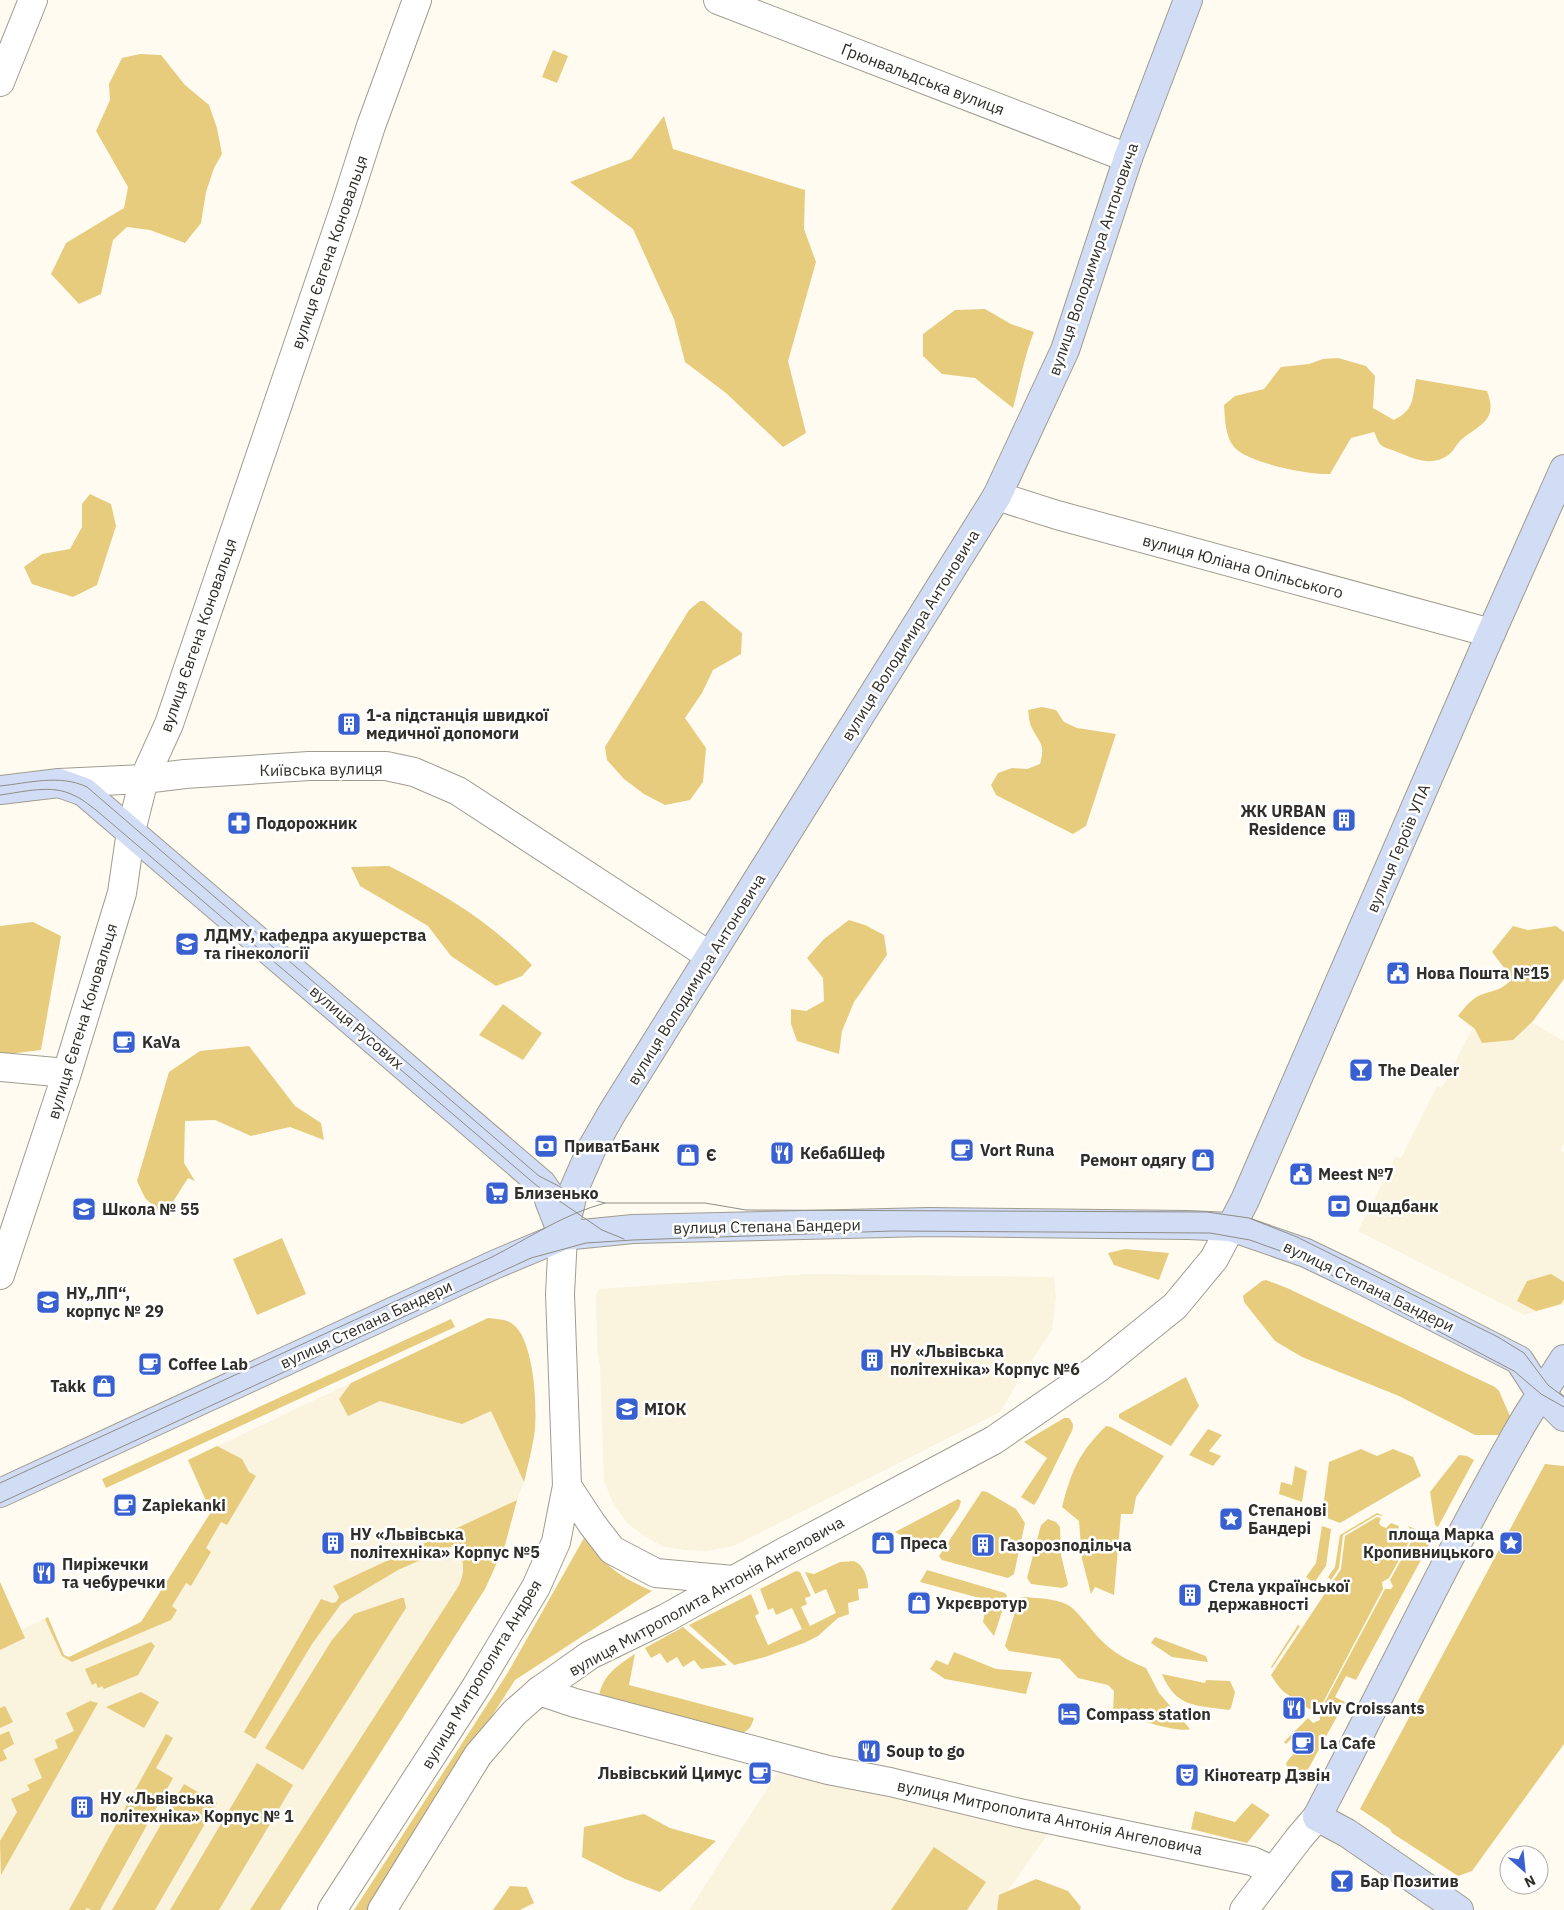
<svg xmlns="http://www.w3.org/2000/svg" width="1564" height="1910" viewBox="0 0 1564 1910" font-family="'IBM Plex Sans',sans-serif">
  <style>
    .built { fill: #faf3de }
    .green { fill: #e7cc7e }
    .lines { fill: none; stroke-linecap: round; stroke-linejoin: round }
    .minor-casing { stroke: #a09c90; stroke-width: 30 }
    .tertiary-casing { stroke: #a09c90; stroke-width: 30 }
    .secondary-casing { stroke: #a09c90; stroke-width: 30 }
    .minor { stroke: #fff; stroke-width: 28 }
    .tertiary { stroke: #fff; stroke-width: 28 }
    .secondary { stroke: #d1dcf5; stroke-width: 28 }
    .tram { stroke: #8f8d86; stroke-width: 1 }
    .labels { text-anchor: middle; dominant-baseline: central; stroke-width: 5; stroke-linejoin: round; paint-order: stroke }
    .street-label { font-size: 16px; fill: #2f2e29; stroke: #fff }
    .poi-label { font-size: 16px; font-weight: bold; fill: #2f2e29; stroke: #fff; text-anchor: start }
  </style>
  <rect width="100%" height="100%" fill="#fffbf1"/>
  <path class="built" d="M1488,998L1564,1041V1144L1560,1150L1564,1152V1304L1524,1315L1358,1231L1396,1156L1401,1158L1437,1086L1442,1088Z
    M809,1274L1054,1277L1056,1297L1052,1330L1021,1377L1000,1412L734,1546L706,1551L686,1550L664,1547L644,1536L627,1523L612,1501L604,1480L600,1366L597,1350L596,1296L599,1289Z
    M488,1318L508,1321L522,1333L528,1352L533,1374L535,1428L524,1482L517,1500L505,1545L485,1589L279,1910H0V1582L21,1630L48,1617L64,1655L69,1657L141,1622L211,1512L188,1460Z
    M782,1766L1053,1827L994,1910H689Z"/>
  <path class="green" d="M553,50L568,56L557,83L542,77Z
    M140,54L161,55L185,85L209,105L217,128L222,154L214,168L206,192L201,223L185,243L150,230L127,227L113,240L101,294L79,304L51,274L66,243L124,208L128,187L96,131L110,100L109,84L122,58Z
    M664,116L673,149L805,190L804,229L816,262L788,361L806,433L783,447L726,393L685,362L674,319L633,229L570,182L631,159Z
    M985,309L1011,324L1034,332C1024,357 1020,382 1013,408L975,378L942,374L923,356V334L955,310Z
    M1338,358L1366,366L1375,376L1373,408L1394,420C1414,410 1412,400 1416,379L1487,391C1498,419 1482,424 1462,439C1456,444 1453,453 1447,456C1430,467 1412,458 1395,451C1391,449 1384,448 1381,445C1378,443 1376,435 1374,432L1351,438L1330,474C1310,475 1247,463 1234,447C1225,436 1225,419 1224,405L1235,396L1264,389L1281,367L1309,364L1323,359Z
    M90,494L111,504L116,526L97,585L73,597L32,584L24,567L42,554L70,549L82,527V504Z
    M700,601H704L742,633L741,654L713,670L702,693L685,718L706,748L703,782L690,800L665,805L644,794L624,779L607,760L605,747L689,610Z
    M1042,707L1056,710L1064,722L1077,728L1116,734L1086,826L1073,834L996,795L991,785L998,773L1012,768L1027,769L1040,764C1046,742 1039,744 1031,726C1029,722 1029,715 1028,710Z
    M389,866C444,894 489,921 532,965L522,976L496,986L451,956L428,926L360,886L351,867Z
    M849,920L865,925L884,935L887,955L854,1002L842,1031L839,1054L797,1041L791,1024V1009L806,1011L824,1001L823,978L807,958L824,939Z
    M33,922L61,936L41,1050L0,1055V926Z
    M1513,926L1528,930L1556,926L1564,932V979L1533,1021L1513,1040L1482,1043L1475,1029L1458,1016C1463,1009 1468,1003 1475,998C1487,990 1499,993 1510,981L1505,969L1492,952Z
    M503,1004L542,1033L523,1060L479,1035Z
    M249,1046L295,1106L321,1123L324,1140L290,1127L251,1136L215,1120L185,1121L184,1163L195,1181L188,1178L164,1216L145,1198L137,1181L169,1072L200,1051Z
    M282,1238L306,1294L257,1315L233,1259Z
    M1125,1249L1169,1253L1159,1280L1114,1265L1108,1253Z
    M1551,1274L1564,1282V1299L1561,1304L1536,1311L1517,1301L1527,1281Z
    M1266,1280L1287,1288L1495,1387L1499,1391L1510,1416L1501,1435H1475L1399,1396L1302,1357L1275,1341L1244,1302L1243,1296L1245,1294L1262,1281Z
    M488,1318C494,1319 502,1319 507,1321C534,1330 537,1404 535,1429C533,1446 528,1465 524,1482L491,1411L462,1424L380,1401L348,1416L339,1399L351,1383Z
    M451,1319L455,1327L106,1488L102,1479Z
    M1186,1377L1199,1406L1171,1446L1119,1418V1414Z
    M1064,1418H1069C1073,1423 1074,1425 1072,1431C1066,1442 1039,1501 1034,1505L1021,1497L1047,1458L1024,1442Z
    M1106,1426L1111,1427L1164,1456L1136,1497L1133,1514H1121L1114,1595L1095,1587L1091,1594L1082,1559L1079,1521L1062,1507C1072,1470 1078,1454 1106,1426Z
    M1208,1429L1222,1435L1209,1451L1221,1456L1213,1466L1189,1455Z
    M217,1446L242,1459L249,1472L256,1476L227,1525L221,1522L206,1548L211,1552L191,1586L186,1583L172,1606L177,1610L171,1620L72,1662L62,1656L45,1619L48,1617L64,1655L69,1657L141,1622L211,1512L188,1460Z
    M1361,1449L1377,1456L1393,1449L1413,1457L1421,1476L1340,1523L1322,1516L1329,1462Z
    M1459,1455L1467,1456L1474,1460L1438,1527L1435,1525L1430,1492Z
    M1545,1464L1564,1466V1744L1472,1871L1458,1876L1392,1833L1390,1829L1360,1809Z
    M1295,1466L1307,1471L1302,1502L1279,1494L1281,1482L1292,1485Z
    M982,1491L987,1492L1016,1509L1025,1523L1014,1574L1008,1578L942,1560L939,1556Z
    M958,1499L961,1501L959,1508L930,1550H926L895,1532Z
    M517,1500L505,1545L485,1589L280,1910H250L458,1587C467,1570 462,1560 459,1543L398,1570L341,1604L312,1644L255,1739L244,1732L321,1599L332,1603L336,1602L339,1597L333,1586Z
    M1377,1513L1384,1516L1377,1515L1343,1535L1339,1568L1331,1580L1328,1577L1335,1567L1340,1535Z
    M1377,1517L1381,1518L1379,1523L1381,1526L1386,1528L1391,1523L1399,1526L1398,1530L1400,1534L1405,1535L1409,1531L1414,1533L1389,1578L1382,1582L1383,1589L1318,1712C1311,1712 1294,1699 1287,1694C1280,1690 1275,1681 1271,1675L1341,1569L1345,1536Z
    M1048,1519L1056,1522L1060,1527L1061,1555L1068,1584L1067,1586L1062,1588L1031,1584L1027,1578L1041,1525Z
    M1322,1526L1331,1529L1326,1566L1314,1583L1306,1577L1316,1563Z
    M1408,1526L1418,1530L1426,1529L1435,1534L1356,1680L1346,1676L1335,1697L1345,1702L1306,1773L1295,1786L1291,1782L1286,1763L1299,1747L1291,1739L1286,1744L1284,1742L1308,1718L1313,1723L1320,1720L1319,1713L1385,1589H1391L1393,1586L1390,1580L1416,1533L1410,1529Z
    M584,1538C607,1567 618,1576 652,1591L515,1680L368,1910H354L507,1674Z
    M854,1561C864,1565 868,1578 868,1588L858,1589L859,1600L848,1603L849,1614L838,1618L818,1636L804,1643L765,1657L734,1665L689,1625L751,1594L759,1613L755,1616L768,1645L802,1629L792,1608L776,1615L773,1608L768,1610L760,1589L796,1571L800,1572L811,1596L805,1598L807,1604L801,1607L810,1626L836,1613L826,1589L815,1594L805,1572L814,1574L840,1562Z
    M927,1570L1005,1593L1007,1596L994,1636L983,1622L987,1600L920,1582Z
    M0,1582L25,1638L0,1650Z
    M1021,1597C1036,1598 1055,1598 1068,1605C1078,1611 1091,1630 1100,1639C1113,1653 1129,1661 1146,1668L1159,1693L1190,1729C1179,1734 1127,1716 1113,1712L1114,1691L1108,1685L1078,1678L1060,1659L1009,1651L1005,1646L1018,1602Z
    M401,1598H404L406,1608L303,1770L265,1748L332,1640L354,1614Z
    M1298,1625L1300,1626L1272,1668L1271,1667Z
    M683,1627L727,1665L701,1669L694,1660L683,1667L677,1657L667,1663L660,1653L651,1658L645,1648Z
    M1155,1637L1206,1656L1208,1662L1172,1657L1151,1643Z
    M151,1642L155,1646L138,1675L104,1689L102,1686L98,1688L96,1683L92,1685L85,1669Z
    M954,1652L996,1669L1032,1672L1026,1694L945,1679L930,1669L936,1660L948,1665Z
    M635,1654L629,1685L754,1718C751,1727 749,1732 739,1733L599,1698C601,1676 618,1665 635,1654Z
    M1162,1674L1205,1683L1206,1680L1230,1681L1235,1692L1231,1708L1229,1710C1196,1705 1176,1708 1162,1674Z
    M141,1692L159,1702L144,1728L106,1707Z
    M90,1701L98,1703L1,1875L0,1841L17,1812L11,1799L30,1790L27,1785L42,1778L34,1759L58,1748L55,1740L74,1731L66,1713Z
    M5,1706L13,1722L0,1728V1708Z
    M9,1731L14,1744L3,1750L7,1759L0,1762V1735Z
    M166,1734L173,1738L156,1768L173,1778L100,1910H91L87,1908L85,1910H69Z
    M257,1763L293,1785L219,1910H170Z
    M184,1784L217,1803L155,1910H112Z
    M1252,1803L1270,1815L1247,1843L1191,1829L1195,1811L1235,1822Z
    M644,1814L670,1828L716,1841L660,1892L625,1879L582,1857L584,1827Z
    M934,1847L986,1882L967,1910H891Z
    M1036,1879L1068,1891L1081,1907L1080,1910H997L999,1895Z
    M510,1886L527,1887L534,1903L520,1910H493Z"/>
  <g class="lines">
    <g class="minor-casing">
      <path id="minor" d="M718,0L1128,158
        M0,82L33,0
        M997,496L1057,515L1491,633
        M59,783L144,779L185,774L309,766H386L414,772L458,791L710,956
        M0,1067L67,1073
        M0,1275L67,1073L122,893L131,831L144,779L169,724L346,204L371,126L417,0
        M539,1691L575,1703L828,1770L890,1782L1024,1814L1252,1861L1274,1871
        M1244,1910L1299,1838L1317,1817"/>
    </g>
    <g class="tertiary-casing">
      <path id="tertiary" d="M567,1486L592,1524L612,1550L656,1573L733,1580
        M332,1910L476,1687L536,1587L556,1542L567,1486L560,1294L563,1236
        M382,1910L478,1755L514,1713L539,1691L590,1655L666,1618L784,1552L994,1440L1097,1369L1175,1306L1214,1259L1231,1227"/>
    </g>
    <g class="secondary-casing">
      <path id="secondary" d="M0,790L59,783L84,792L542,1184L549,1194V1200L563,1236
        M1231,1227L1245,1200L1491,633L1564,469
        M563,1236L574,1189L592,1148L612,1113L997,496L1065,350L1128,158L1188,0
        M0,1493L496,1264L563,1236L633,1229L928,1222L1188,1225L1231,1227L1306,1253L1358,1278L1519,1360L1541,1394L1564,1417
        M1459,1910L1347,1833L1317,1817C1384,1689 1446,1558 1517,1433C1531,1407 1549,1384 1564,1359"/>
    </g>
    <use href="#minor" class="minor"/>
    <use href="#tertiary" class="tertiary"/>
    <use href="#secondary" class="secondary"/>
    <path class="tram" d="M0,786C29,783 60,774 87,787L539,1176L578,1196L605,1203H705L746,1210L1207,1212L1249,1218L1297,1237L1498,1337L1524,1353L1548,1385L1564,1397
      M0,795C23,792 52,784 73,795C81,798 89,805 96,810L536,1185L602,1230L624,1239
      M0,1483L492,1257C529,1238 564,1214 605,1203
      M0,1503L531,1258L586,1243L633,1240L892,1231L1210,1233L1250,1240L1297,1257L1514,1371L1541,1394L1564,1407"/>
  </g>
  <defs>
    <g id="building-square" transform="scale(1.25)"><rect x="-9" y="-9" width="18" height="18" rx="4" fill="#3960d1" stroke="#fff"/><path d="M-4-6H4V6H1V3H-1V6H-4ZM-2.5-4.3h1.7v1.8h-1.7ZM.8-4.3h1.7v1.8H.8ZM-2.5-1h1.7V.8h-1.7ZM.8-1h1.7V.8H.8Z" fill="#fff"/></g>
    <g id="pharmacy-square" transform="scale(1.25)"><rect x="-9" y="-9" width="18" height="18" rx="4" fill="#3960d1" stroke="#fff"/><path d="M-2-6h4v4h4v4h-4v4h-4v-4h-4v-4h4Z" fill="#fff"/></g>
    <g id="university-square" transform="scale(1.25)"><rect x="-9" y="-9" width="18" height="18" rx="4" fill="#3960d1" stroke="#fff"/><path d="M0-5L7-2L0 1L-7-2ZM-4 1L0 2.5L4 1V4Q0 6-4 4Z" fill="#fff"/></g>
    <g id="civic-square" transform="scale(1.25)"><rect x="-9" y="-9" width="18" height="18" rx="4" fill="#3960d1" stroke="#fff"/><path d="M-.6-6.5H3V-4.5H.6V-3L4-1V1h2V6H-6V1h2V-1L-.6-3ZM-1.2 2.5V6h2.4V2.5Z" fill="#fff"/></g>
    <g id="cafe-square" transform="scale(1.25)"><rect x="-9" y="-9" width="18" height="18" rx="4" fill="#3960d1" stroke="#fff"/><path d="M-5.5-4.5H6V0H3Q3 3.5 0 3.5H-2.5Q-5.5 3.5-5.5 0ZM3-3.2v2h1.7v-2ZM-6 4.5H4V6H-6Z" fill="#fff"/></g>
    <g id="bar-square" transform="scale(1.25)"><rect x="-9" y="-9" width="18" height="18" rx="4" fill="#3960d1" stroke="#fff"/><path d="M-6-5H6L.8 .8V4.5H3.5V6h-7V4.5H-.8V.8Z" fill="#fff"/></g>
    <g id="bank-square" transform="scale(1.25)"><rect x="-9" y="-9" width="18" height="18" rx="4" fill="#3960d1" stroke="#fff"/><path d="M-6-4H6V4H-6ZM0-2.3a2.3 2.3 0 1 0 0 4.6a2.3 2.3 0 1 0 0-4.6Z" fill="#fff"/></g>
    <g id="restaurant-square" transform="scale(1.25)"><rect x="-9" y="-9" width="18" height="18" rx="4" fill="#3960d1" stroke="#fff"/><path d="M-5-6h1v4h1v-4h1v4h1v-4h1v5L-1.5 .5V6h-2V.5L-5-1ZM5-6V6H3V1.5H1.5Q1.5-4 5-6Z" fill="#fff"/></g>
    <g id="shop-square" transform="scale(1.25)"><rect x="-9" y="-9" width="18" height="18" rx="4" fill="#3960d1" stroke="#fff"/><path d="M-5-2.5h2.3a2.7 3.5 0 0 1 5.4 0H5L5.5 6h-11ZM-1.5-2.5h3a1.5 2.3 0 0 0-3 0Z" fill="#fff"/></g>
    <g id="supermarket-square" transform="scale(1.25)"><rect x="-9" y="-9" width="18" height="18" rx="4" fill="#3960d1" stroke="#fff"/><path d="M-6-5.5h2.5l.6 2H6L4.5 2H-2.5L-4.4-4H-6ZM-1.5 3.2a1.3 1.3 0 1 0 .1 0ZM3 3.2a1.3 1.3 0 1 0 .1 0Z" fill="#fff"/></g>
    <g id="school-square" transform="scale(1.25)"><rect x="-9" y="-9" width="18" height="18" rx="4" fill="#3960d1" stroke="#fff"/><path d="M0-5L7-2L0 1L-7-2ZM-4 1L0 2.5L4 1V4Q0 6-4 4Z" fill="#fff"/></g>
    <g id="sight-square" transform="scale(1.25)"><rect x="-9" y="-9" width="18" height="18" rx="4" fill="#3960d1" stroke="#fff"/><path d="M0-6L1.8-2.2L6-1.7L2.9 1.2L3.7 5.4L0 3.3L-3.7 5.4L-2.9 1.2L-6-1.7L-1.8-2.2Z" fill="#fff"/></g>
    <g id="hotel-square" transform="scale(1.25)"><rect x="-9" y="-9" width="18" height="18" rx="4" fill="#3960d1" stroke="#fff"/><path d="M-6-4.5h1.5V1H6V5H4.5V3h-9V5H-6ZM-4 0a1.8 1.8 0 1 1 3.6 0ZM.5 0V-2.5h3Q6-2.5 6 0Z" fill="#fff"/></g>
    <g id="theatre-square" transform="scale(1.25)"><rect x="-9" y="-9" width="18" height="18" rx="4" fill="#3960d1" stroke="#fff"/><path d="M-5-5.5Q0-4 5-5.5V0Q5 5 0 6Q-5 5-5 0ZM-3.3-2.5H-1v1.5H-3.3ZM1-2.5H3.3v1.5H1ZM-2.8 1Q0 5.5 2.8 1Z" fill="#fff"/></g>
  </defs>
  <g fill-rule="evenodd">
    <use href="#building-square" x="349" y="724"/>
    <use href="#building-square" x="1344" y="820"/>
    <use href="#pharmacy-square" x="239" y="823"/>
    <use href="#university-square" x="187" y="944"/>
    <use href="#civic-square" x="1398" y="973"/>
    <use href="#cafe-square" x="124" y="1042"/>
    <use href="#bar-square" x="1361" y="1070"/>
    <use href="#bank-square" x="546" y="1146"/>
    <use href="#cafe-square" x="962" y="1150"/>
    <use href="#restaurant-square" x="782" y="1153"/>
    <use href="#shop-square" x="688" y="1155"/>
    <use href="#shop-square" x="1203" y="1160"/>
    <use href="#civic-square" x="1301" y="1174"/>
    <use href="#supermarket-square" x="497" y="1193"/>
    <use href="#bank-square" x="1339" y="1206"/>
    <use href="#school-square" x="84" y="1209"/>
    <use href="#university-square" x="48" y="1302"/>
    <use href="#building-square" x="872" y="1360"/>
    <use href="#cafe-square" x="150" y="1364"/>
    <use href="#shop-square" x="104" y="1386"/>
    <use href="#school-square" x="627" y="1409"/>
    <use href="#cafe-square" x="125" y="1505"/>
    <use href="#sight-square" x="1231" y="1519"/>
    <use href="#building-square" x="333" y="1543"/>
    <use href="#shop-square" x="883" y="1543"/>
    <use href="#sight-square" x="1511" y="1543"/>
    <use href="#building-square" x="983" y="1545"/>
    <use href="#restaurant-square" x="44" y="1573"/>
    <use href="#building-square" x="1190" y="1595"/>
    <use href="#shop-square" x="919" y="1603"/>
    <use href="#restaurant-square" x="1294" y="1708"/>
    <use href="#hotel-square" x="1069" y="1714"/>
    <use href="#cafe-square" x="1303" y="1743"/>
    <use href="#restaurant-square" x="869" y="1751"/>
    <use href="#cafe-square" x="760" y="1773"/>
    <use href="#theatre-square" x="1187" y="1775"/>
    <use href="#building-square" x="82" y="1807"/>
    <use href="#bar-square" x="1342" y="1881"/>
  </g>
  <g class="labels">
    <g class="street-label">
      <text transform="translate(923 79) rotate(21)">Ґрюнвальдська вулиця</text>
      <text transform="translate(329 252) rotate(-71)">вулиця Євгена Коновальця</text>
      <text transform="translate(1093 259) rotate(-71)">вулиця Володимира Антоновича</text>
      <text transform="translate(1243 566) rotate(15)">вулиця Юліана Опільського</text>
      <text transform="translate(198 635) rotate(-71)">вулиця Євгена Коновальця</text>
      <text transform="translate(910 635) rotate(-58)">вулиця Володимира Антоновича</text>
      <text transform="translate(321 769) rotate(-1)">Київська вулиця</text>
      <text transform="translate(1398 848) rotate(-67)">вулиця Героїв УПА</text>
      <text transform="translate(696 979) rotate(-58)">вулиця Володимира Антоновича</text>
      <text transform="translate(82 1021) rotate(-73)">вулиця Євгена Коновальця</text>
      <text transform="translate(357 1027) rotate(41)">вулиця Русових</text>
      <text transform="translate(767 1226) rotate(-1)">вулиця Степана Бандери</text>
      <text transform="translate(1369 1286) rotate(26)">вулиця Степана Бандери</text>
      <text transform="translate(366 1324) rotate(-25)">вулиця Степана Бандери</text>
      <text transform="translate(706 1596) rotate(-29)">вулиця Митрополита Антонія Ангеловича</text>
      <text transform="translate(481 1674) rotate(-59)">вулиця Митрополита Андрея</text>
      <text transform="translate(1050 1817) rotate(12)">вулиця Митрополита Антонія Ангеловича</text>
    </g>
    <g class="poi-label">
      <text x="366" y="715">1-а підстанція швидкої<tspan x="366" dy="18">медичної допомоги</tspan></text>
      <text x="1326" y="811" text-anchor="end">ЖК URBAN<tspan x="1326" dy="18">Residence</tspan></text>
      <text x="256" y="823">Подорожник</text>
      <text x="204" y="935">ЛДМУ, кафедра акушерства<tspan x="204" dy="18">та гінекології</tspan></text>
      <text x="1416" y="973">Нова Пошта №15</text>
      <text x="142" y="1042">KaVa</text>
      <text x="1378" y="1070">The Dealer</text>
      <text x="564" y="1146">ПриватБанк</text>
      <text x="980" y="1150">Vort Runa</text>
      <text x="800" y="1153">КебабШеф</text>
      <text x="706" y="1155">Є</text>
      <text x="1186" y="1160" text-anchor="end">Ремонт одягу</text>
      <text x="1318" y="1174">Meest №7</text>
      <text x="514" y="1193">Близенько</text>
      <text x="1356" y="1206">Ощадбанк</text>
      <text x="102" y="1209">Школа № 55</text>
      <text x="66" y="1293">НУ„ЛП“,<tspan x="66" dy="18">корпус № 29</tspan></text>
      <text x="890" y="1351">НУ «Львівська<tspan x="890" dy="18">політехніка» Корпус №6</tspan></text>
      <text x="168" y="1364">Coffee Lab</text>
      <text x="86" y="1386" text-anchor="end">Takk</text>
      <text x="644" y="1409">МІОК</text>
      <text x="142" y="1505">Zapiekanki</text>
      <text x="1248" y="1510">Степанові<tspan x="1248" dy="18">Бандері</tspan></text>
      <text x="350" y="1534">НУ «Львівська<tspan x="350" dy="18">політехніка» Корпус №5</tspan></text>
      <text x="1494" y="1534" text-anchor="end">площа Марка<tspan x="1494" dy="18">Кропивницького</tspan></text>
      <text x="900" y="1543">Преса</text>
      <text x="1000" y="1545">Газорозподільча</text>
      <text x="62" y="1564">Пиріжечки<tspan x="62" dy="18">та чебуречки</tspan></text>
      <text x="1208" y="1586">Стела української<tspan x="1208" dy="18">державності</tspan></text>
      <text x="936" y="1603">Укрєвротур</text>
      <text x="1312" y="1708">Lviv Croissants</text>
      <text x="1086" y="1714">Compass station</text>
      <text x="1320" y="1743">La Cafe</text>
      <text x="886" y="1751">Soup to go</text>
      <text x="742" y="1773" text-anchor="end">Львівський Цимус</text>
      <text x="1204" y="1775">Кінотеатр Дзвін</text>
      <text x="100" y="1798">НУ «Львівська<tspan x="100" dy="18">політехніка» Корпус № 1</tspan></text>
      <text x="1360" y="1881">Бар Позитив</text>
    </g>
  </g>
  <g transform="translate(1524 1870) rotate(153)"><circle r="24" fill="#ffffff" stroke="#acaba9"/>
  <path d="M0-4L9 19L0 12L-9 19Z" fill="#3960d1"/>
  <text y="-8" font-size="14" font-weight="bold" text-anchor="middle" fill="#2f2e29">N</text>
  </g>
</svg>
